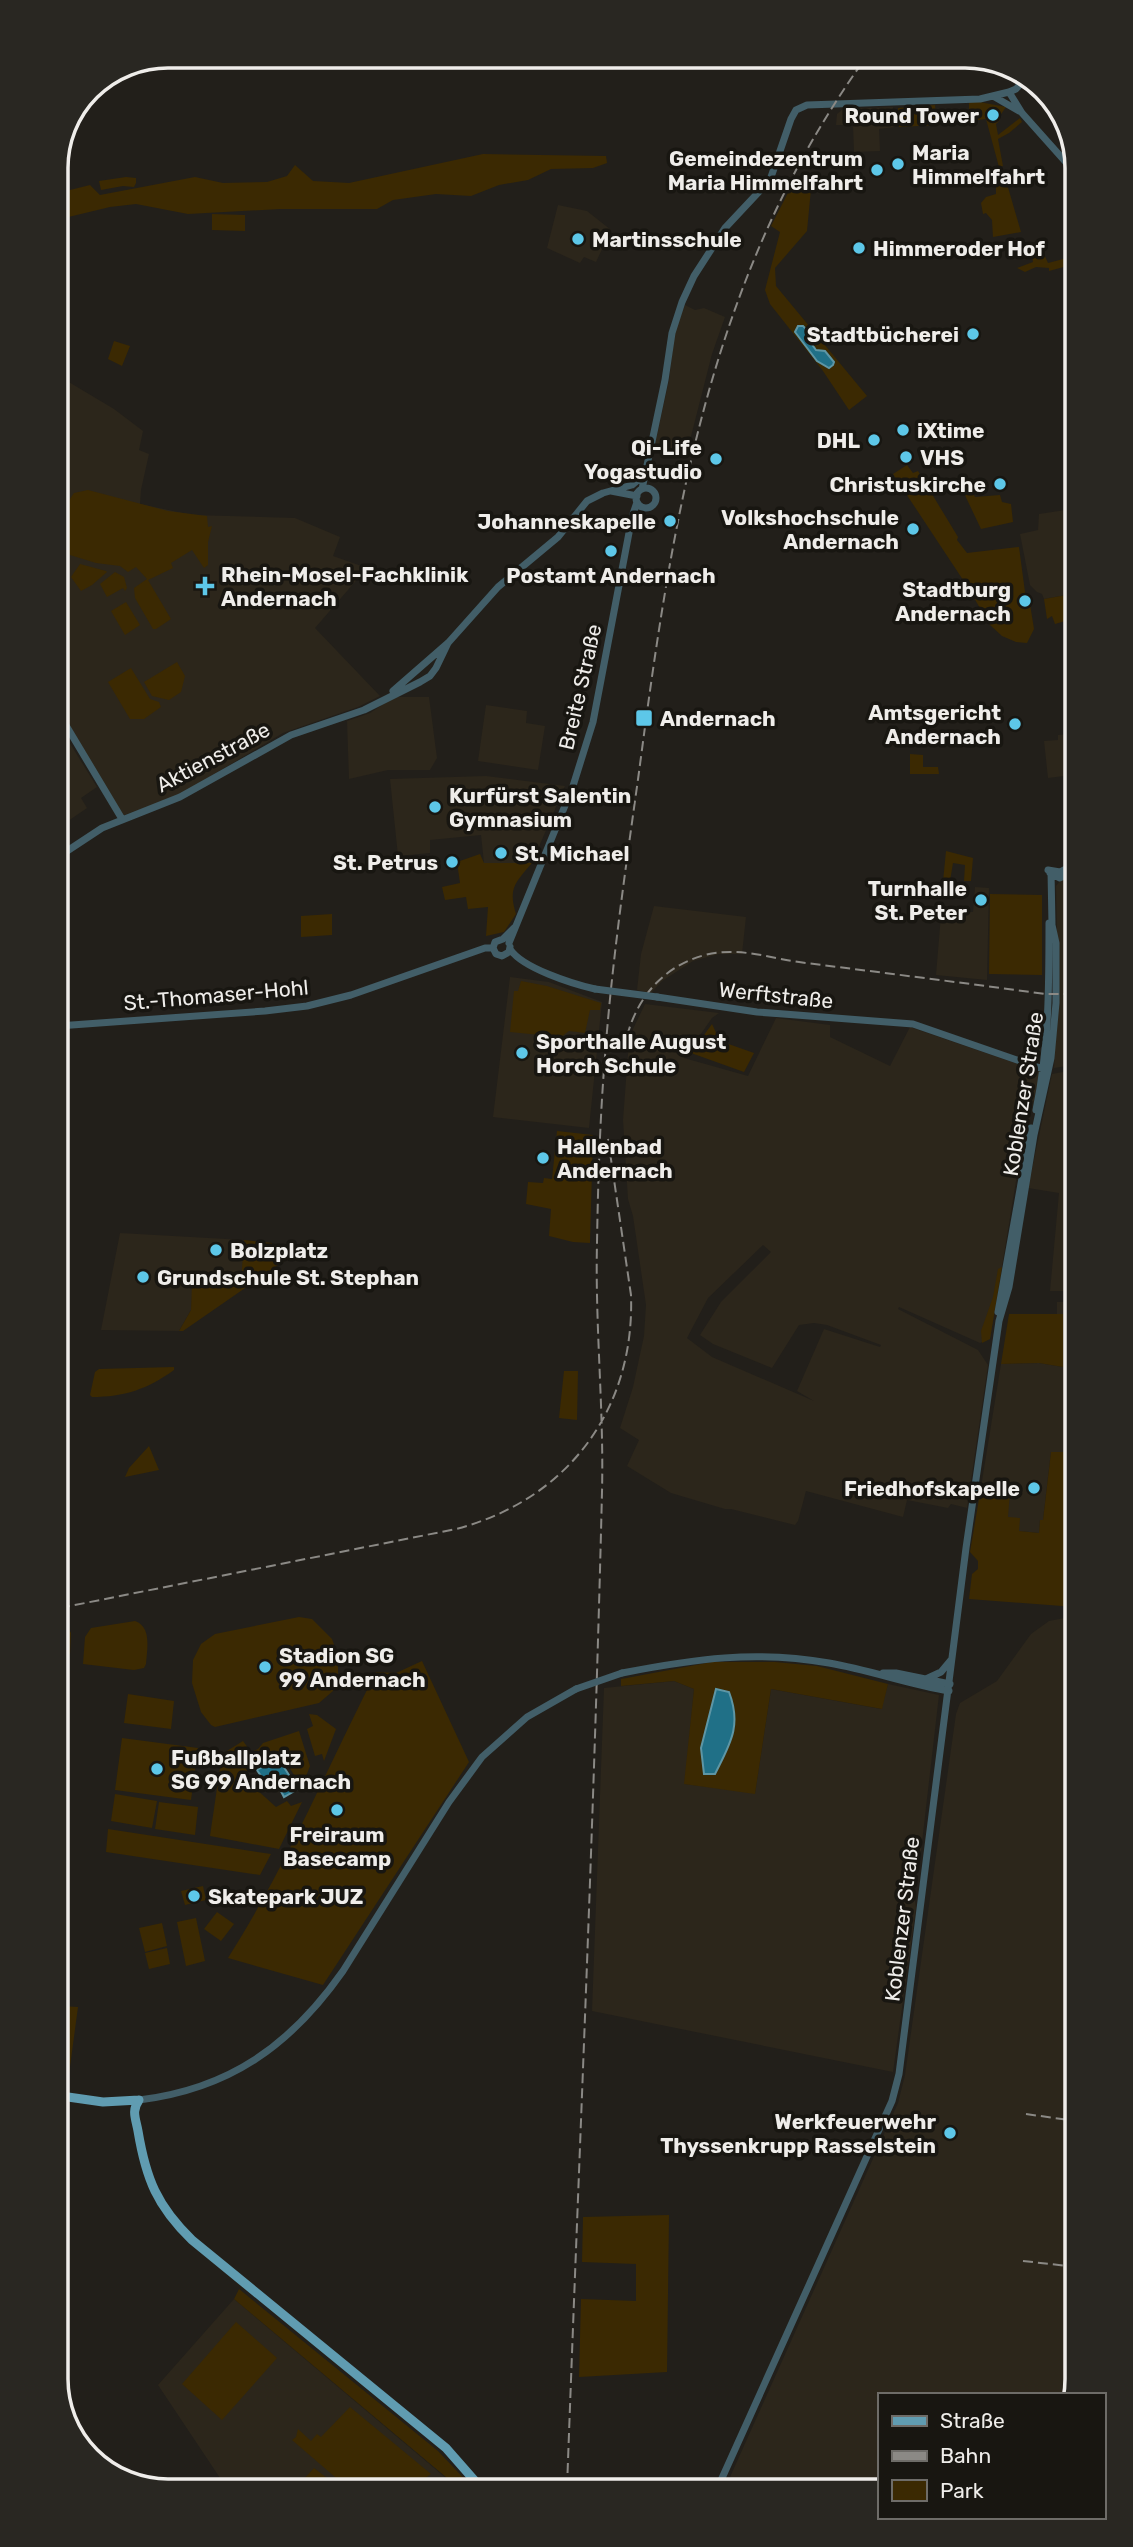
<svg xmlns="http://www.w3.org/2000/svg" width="1133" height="2547" viewBox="0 0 1133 2547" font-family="Rubik,sans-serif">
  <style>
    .built { fill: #2c261b; fill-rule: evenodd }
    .green { fill: #3b2902 }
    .water { fill: #207087; stroke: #5e96a5; stroke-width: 2 }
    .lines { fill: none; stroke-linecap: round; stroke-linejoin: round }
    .minor { stroke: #425e68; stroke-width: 7 }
    .major { stroke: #609cb1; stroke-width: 9 }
    .rail { stroke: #8b8985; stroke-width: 2; stroke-dasharray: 10 5; stroke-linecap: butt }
    .minor-bridge { stroke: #425e68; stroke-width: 7 }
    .poi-dot { fill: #5dc7e8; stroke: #181611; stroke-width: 2.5 }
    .labels { text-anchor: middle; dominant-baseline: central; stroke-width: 7; stroke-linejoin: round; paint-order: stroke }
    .poi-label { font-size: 21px; font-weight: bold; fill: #efedea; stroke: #181611; text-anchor: start }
    .street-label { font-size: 21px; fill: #efedea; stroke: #181611 }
    .rim { fill: none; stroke: #efedea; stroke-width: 3.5 }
  </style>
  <rect width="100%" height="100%" fill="#221f1a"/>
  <path class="built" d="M893,107L895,127L879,129L880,151L854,152L853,125H836L837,114L843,109Z
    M558,205L587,211L611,230L596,262L584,257L580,263L547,248Z
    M685,305L695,310L704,308L725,317L712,354L687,452L655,444L669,380L675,331Z
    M57,375L114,409L143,431L139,450L149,454L141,490L140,504L192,515L295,518L340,537L333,556L367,568L315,628L380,696L358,707L283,733L174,798L122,816L58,705Z
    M1072,509V594L1044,599L1042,594L1037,592L1030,585L1020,534L1038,530L1039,514Z
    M394,697H429L437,758L430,770H388L349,779L347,721L370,713Z
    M486,705L527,711L526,723L545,726L538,770L478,761Z
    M1070,721H1073L1072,775L1048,778L1044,741L1058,740V735L1071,734Z
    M58,724L97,787L81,798L87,808L58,828Z
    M486,776L565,786L532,863H484L481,835L430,840V853L398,856L390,779Z
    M1073,874V1065L1054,1068L1058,987L1056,886L1061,880Z
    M975,887L989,888L987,980L936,975L941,915L965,917L966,912H973Z
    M654,906L746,917L742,954H719L693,961L662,981L651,993L637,990L641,954Z
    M510,977L549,982L602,1002L589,1128L493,1117Z
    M645,1004L719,1013L712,1018L684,1058L748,1076L776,1018L830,1025V1037L890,1066L910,1027L1041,1072L1020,1157L990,1339L980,1343L899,1307L898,1309L978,1350L988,1365L967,1508L951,1504L948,1508L907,1500L903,1517L806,1491L798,1521L795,1525L731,1509H725L671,1493L627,1466L639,1440L620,1428L633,1387L644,1336L646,1305L633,1216L628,1199L623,1120L628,1054L633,1029ZM763,1245L771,1252L721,1302L700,1335L713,1344L772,1368L799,1325L814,1323L827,1325L881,1345L880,1347L824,1329L797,1391L814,1401L712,1357L687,1338L708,1298Z
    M1073,1070L1074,1291H1050L1059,1193L1028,1188L1052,1074Z
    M120,1233L244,1240L242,1283L237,1286L193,1284L191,1310L179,1331L101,1330Z
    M1057,1302H1074V1452H1051L1043,1520H1040L1039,1533L1019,1531L981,1487L1001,1364L1039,1363L1063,1367L1062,1314H1057Z
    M1075,1616L1077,2379L1072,2395H879V2486L750,2487L730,2477L898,2103L905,2075L956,1714L960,1703L997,1681L1031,1634L1049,1621Z
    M674,1681L694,1689L685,1784L755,1793L771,1689L881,1709L888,1684L939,1695L921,1851L912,1878L916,1908L893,2072L592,2011L604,1688Z
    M234,2299L447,2479L453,2489L228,2490L158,2385Z"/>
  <path class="green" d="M969,100L1006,107L999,117L1000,120L996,124L998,135L1020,118L1022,122L1009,133L998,139L1003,166L999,167L986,119L969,121Z
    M935,105L937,125L899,127L898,108Z
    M483,154L606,156L607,163L593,168L551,169L528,180L499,185L471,196L436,194L393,200L377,209H280L188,214L136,204L110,207L56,220V203L67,200L66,191L90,185L100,195L195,177L223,183L267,182L287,176L295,165L313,181L349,183Z
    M126,177L136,178V183L134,187L123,186L101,190L99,181Z
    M794,181H800L811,189L807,231L775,268L776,286L867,396L849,410L823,371L770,304L765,290L780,232L771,226Z
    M1007,184L1021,232L993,237L992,220L986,213L983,214L981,203L986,197L996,194V187Z
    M212,214L245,215V231L212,230Z
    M1043,252L1048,263L1071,257V265L1049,271V268L1036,267L1025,272L1017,268L1033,262L1032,256Z
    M114,341L130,346L122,366L108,359Z
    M907,465L913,473L918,471L958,537L957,540L967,553L1019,547L1025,592L1030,604L1034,629L1027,643L1016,642L1002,636L989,624L969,589L893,474Z
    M971,488L975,497L1000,495L1002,502L1011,504L1013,522L981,529L962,489Z
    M88,490L168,511L207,516L208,527L212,526L208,542V565L204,568L192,550L171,563L173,568L148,580L171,619L156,629H153L135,598L134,588L147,579L136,567L128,572L120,566L96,563L57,551V518L74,493Z
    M80,564L106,571L107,572L92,585L81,591L71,577Z
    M115,572L124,577L127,588L125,591L123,588L107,597L100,584Z
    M1072,594V619L1055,624L1052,616L1047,619L1044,599Z
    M126,602L140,625L125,635L111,611Z
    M177,662L185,676L181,692L169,700L152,696L144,682Z
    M131,668L150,699L159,702L161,707L144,719H130L108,682Z
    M910,754L923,755V767H938L939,774H910Z
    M946,851L973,858L971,881H964L965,865L953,863L948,893L942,892Z
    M480,854L484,863H532C515,883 508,888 516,914L504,932L486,936L488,907L468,909L466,897L445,900L442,887L460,883L457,862Z
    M990,894L1042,895V975L989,974Z
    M332,914V935L301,937V916Z
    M521,981L547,986L601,1003L600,1010H590L585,1033L569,1031L561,1037L510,1032L514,991H518Z
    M712,1024L720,1041L754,1053L744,1072L691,1053Z
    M557,1131L593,1135L590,1243L573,1242L549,1236L551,1209L526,1204L528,1182L543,1183L544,1178L552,1179Z
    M244,1240L272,1243V1252L280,1251L284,1261L183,1331H179L191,1310L192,1284L237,1286L241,1283Z
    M1002,1267L990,1339L982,1343L981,1331L993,1297L998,1269Z
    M1009,1314H1063V1367L1039,1363L1001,1364Z
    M174,1367V1370C148,1389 124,1397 92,1397L90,1395L95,1372L99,1369Z
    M564,1371H578L577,1420L559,1418Z
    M149,1446L159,1470L125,1477L129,1468Z
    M1051,1452H1074L1075,1607L969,1599L972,1574L978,1569V1561L970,1552L981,1487L1010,1491L1008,1517L1020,1518L1019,1531L1039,1533L1040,1520H1043Z
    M299,1617L312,1619L332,1639L338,1656V1675L333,1691L319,1703L215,1727L211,1725L201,1712L192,1683L193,1660L201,1644L215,1634Z
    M135,1621C152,1627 147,1649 146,1664L144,1668L134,1670L83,1664L85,1637L91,1628Z
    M60,1627H68L71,1633L70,1654L60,1659Z
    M422,1661L469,1762L323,1985L228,1958C286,1867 327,1768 376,1672L396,1673Z
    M712,1662H775L817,1666L888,1684L882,1709L771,1689L755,1794L684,1784L694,1689L674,1681L621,1686V1679Z
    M128,1694L174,1701L171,1729L124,1723Z
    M309,1714L317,1715L336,1729L324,1761L322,1754L315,1756L307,1729L313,1726Z
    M299,1731L310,1766L305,1779L302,1775L296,1778L289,1767L292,1764L290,1762L287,1764L279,1752L246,1772L256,1789L276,1807L287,1801L291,1806L302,1802L279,1849L210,1836L222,1754L243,1741L251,1752L258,1749L263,1743Z
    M122,1738L198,1748L191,1800L115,1790Z
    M115,1794L157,1801L152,1828L111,1821Z
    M159,1802L198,1807L195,1835L155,1829Z
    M108,1829L271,1854L260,1875L106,1852Z
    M203,1886L206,1900L185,1905L181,1891Z
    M217,1912L234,1924L221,1941L204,1929Z
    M196,1918L205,1961L186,1966L177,1922Z
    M162,1923L167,1946L145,1952L139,1928Z
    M167,1948L170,1964L149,1969L145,1953Z
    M61,2006L78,2007L69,2074H61Z
    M669,2215L667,2372L579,2377L581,2299L636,2301V2264L582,2262L583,2217Z
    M239,2289L438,2451L474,2489H453L447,2478L234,2299Z
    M236,2322L277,2358L222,2420L182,2384Z
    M350,2407L431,2474L410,2489H349L292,2440L296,2437L298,2429L311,2441L317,2434L321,2437Z
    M314,2468L341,2489L294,2490Z"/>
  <path class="water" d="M798,326H803L812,335L811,343L816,350L825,351L834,362L833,365L829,368L817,361L795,332Z
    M716,1689L729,1692C742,1726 730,1744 715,1774H704L701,1748Z
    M278,1758L298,1789L284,1797L273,1776L263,1779L257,1770Z"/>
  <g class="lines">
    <path class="minor" d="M1009,92L1022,113L1071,168
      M993,96L1019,111
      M636 498a10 10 0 1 1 20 0a10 10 0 1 1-20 0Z
      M642,489L665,380L672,333L682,302L694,276L725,228L770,180L791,119L796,110L807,105L980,99L1009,92L1016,89L1027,77
      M611,491L637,496
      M393,691L448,643L498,587L558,537L587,501L603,493L632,485L645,474
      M58,712L122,819
      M58,857L102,828L180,797L291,735L364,710L420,682L430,676L436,668L448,643
      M1048,870L1060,872L1073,865
      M1050,873L1060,878L1073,871
      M509,943L573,786L593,722L632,517L637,502
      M493,948L495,942L503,939L514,928
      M493,948L496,954L502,956L509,952L510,947
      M510,949C522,968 573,984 595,989
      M657,997L757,1012L913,1024L1043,1069
      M58,1026L265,1011L307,1006L351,995L485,948H493
      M1036,1110C1049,1048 1049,986 1049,923
      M998,1312L1031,1128
      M622,1673C694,1659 755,1650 829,1663C870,1670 908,1684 949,1691
      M883,1673H896L950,1684
      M928,1678L941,1672L951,1660
      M139,2100C230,2089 291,2045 343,1971L449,1802L482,1757L527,1717L576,1689
      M718,2487L873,2143L892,2101L899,2074L966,1548L999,1321L1009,1287L1034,1135L1051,1058L1056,1003V943L1052,925L1051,871"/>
    <path class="major" d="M61,2096L103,2102L139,2100
      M139,2100C131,2111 136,2119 138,2131C146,2179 157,2206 192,2240L446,2448L482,2489"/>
    <path class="rail" d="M624,1051C631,1005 659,967 705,955C740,946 771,959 806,963C885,973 965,983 1045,994H1073
      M60,1608L456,1529C567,1500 635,1410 631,1295L608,1139
      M1026,2114L1076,2121
      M1023,2261L1077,2267
      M567,2488C579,2156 594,1824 602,1492C604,1409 595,1326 597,1243C598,1181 600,1118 605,1056C612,961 626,866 639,772C673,513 710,273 867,56"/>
    <path class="minor-bridge" d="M595,989L657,997
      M576,1689L622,1673"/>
  </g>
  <g class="poi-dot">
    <circle cx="993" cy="115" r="7"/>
    <circle cx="898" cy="164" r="7"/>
    <circle cx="877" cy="170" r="7"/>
    <circle cx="578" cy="239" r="7"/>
    <circle cx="859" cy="248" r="7"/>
    <circle cx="973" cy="334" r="7"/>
    <circle cx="903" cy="430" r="7"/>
    <circle cx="874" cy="440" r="7"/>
    <circle cx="906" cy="457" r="7"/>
    <circle cx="716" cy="459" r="7"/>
    <circle cx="1000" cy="484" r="7"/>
    <circle cx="670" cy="521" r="7"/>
    <circle cx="913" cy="529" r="7"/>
    <circle cx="611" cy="551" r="7"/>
    <path d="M201.5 575.5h7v7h7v7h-7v7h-7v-7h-7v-7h7z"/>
    <circle cx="1025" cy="601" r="7"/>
    <rect x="635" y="709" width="18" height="18" rx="3.5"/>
    <circle cx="1015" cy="724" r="7"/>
    <circle cx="435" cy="807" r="7"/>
    <circle cx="501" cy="853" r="7"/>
    <circle cx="452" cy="862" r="7"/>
    <circle cx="981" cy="900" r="7"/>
    <circle cx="522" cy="1053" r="7"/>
    <circle cx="543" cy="1158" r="7"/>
    <circle cx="216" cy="1250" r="7"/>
    <circle cx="143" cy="1277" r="7"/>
    <circle cx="1034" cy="1488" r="7"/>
    <circle cx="265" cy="1667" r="7"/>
    <circle cx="157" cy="1769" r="7"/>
    <circle cx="337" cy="1810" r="7"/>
    <circle cx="194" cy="1896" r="7"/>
    <circle cx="950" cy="2133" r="7"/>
  </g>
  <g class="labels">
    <g class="poi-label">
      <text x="979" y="115" text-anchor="end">Round Tower</text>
      <text x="912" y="152">Maria<tspan x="912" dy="24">Himmelfahrt</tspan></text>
      <text x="863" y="158" text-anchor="end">Gemeindezentrum<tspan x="863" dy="24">Maria Himmelfahrt</tspan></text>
      <text x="592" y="239">Martinsschule</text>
      <text x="873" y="248">Himmeroder Hof</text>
      <text x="959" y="334" text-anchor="end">Stadtbücherei</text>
      <text x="917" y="430">iXtime</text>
      <text x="860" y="440" text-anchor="end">DHL</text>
      <text x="702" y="447" text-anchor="end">Qi-Life<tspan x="702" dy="24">Yogastudio</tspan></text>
      <text x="920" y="457">VHS</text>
      <text x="986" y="484" text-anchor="end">Christuskirche</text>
      <text x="899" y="517" text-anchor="end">Volkshochschule<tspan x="899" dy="24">Andernach</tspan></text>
      <text x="656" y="521" text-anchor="end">Johanneskapelle</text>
      <text x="221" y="574">Rhein-Mosel-Fachklinik<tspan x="221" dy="24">Andernach</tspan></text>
      <text x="611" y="575" text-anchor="middle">Postamt Andernach</text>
      <text x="1011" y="589" text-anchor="end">Stadtburg<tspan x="1011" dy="24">Andernach</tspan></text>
      <text x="1001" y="712" text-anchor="end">Amtsgericht<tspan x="1001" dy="24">Andernach</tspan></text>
      <text x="660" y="718">Andernach</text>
      <text x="449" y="795">Kurfürst Salentin<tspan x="449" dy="24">Gymnasium</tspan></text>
      <text x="515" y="853">St. Michael</text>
      <text x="438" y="862" text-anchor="end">St. Petrus</text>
      <text x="967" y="888" text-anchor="end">Turnhalle<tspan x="967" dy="24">St. Peter</tspan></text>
      <text x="536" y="1041">Sporthalle August<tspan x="536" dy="24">Horch Schule</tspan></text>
      <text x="557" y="1146">Hallenbad<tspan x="557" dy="24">Andernach</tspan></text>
      <text x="230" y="1250">Bolzplatz</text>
      <text x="157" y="1277">Grundschule St. Stephan</text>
      <text x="1020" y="1488" text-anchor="end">Friedhofskapelle</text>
      <text x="279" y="1655">Stadion SG<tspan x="279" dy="24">99 Andernach</tspan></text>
      <text x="171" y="1757">Fußballplatz<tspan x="171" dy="24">SG 99 Andernach</tspan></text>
      <text x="337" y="1834" text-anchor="middle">Freiraum<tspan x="337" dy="24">Basecamp</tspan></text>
      <text x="208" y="1896">Skatepark JUZ</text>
      <text x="936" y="2121" text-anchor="end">Werkfeuerwehr<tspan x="936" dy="24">Thyssenkrupp Rasselstein</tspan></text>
    </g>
    <g class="street-label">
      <text transform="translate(580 687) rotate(-77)">Breite Straße</text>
      <text transform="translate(213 757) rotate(-28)">Aktienstraße</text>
      <text transform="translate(216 995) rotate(-5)">St.-Thomaser-Hohl</text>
      <text transform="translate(776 995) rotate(6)">Werftstraße</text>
      <text transform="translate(1023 1094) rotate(-81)">Koblenzer Straße</text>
      <text transform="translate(902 1919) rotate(-83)">Koblenzer Straße</text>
    </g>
  </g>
  <path d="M0 0H1133V2547H0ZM168 68H965A100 100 0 0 1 1065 168V2379A100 100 0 0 1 965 2479H168A100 100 0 0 1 68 2379V168A100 100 0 0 1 168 68Z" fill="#292722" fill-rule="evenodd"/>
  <path class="rim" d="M168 68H965A100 100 0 0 1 1065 168V2379A100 100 0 0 1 965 2479H168A100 100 0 0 1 68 2379V168A100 100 0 0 1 168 68Z"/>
  <rect x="878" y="2393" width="228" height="126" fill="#181611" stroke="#6e6c68" stroke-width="2"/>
  <rect x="892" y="2416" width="35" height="10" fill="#609cb1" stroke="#6e6c68" stroke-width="2"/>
  <text x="940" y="2428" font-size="21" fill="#efedea">Straße</text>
  <rect x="892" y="2451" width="35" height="10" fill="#8b8985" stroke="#6e6c68" stroke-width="2"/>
  <text x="940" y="2463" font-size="21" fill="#efedea">Bahn</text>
  <rect x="892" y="2480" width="35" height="21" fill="#3b2902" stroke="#6e6c68" stroke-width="2"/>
  <text x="940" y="2498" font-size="21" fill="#efedea">Park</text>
</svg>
